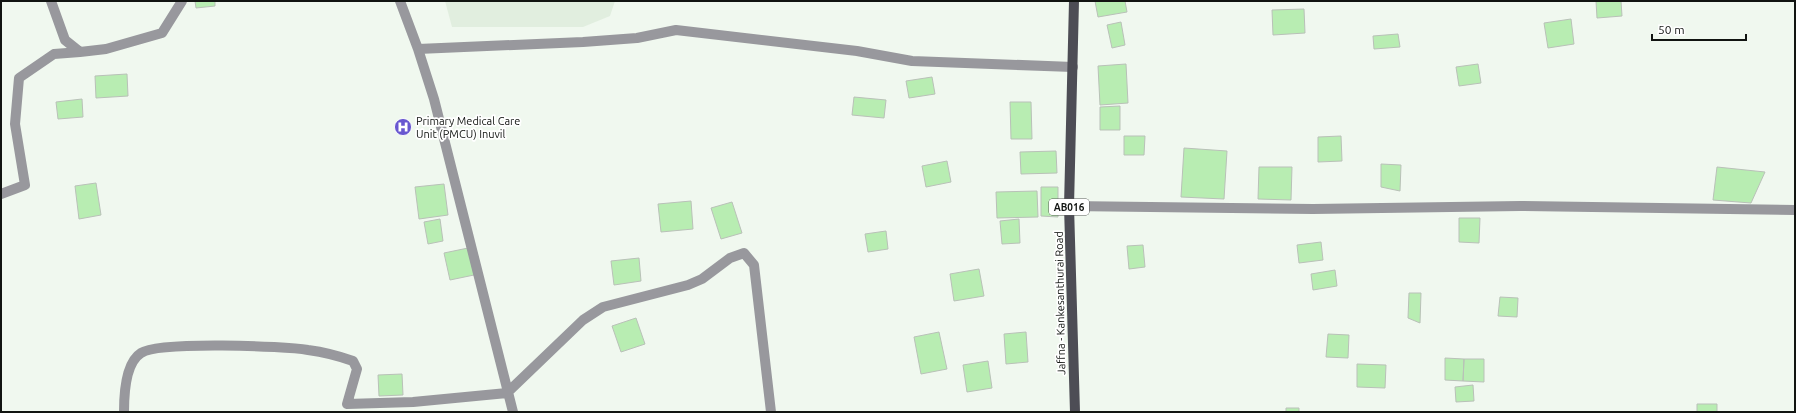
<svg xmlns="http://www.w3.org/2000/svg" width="1796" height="413" viewBox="0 0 1796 413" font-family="Ubuntu,sans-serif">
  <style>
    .built { fill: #e1eedf }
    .building { fill: #b8edb2; stroke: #b9c1b8 }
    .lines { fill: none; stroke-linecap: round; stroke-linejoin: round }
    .street { stroke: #98989d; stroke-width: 10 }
    .primary { stroke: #4d4d55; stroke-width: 10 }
    .labels { text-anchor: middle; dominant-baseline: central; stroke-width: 3.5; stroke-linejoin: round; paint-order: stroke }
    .shield { fill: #fff; stroke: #585a58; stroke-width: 1 }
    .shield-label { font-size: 10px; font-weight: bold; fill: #111411 }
    .poi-label { font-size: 11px; fill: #111411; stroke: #fff; text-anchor: start }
    .street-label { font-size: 11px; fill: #111411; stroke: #fff }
  </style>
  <rect width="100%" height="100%" fill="#f0f8ef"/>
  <path class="built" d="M445,1H615L610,16L583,27H452Z"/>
  <path class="building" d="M195,1H215V6L196,8Z
    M1095,1H1125L1127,12L1098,17Z
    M1596,1H1621L1622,16L1597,18Z
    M1304,9L1305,33L1273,35L1272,10Z
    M1571,19L1574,44L1548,48L1544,23Z
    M1121,22L1125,45L1112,48L1107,25Z
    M1398,34L1400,47L1374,49L1373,36Z
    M1126,64L1128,103L1100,105L1098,66Z
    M1478,64L1481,83L1459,86L1456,67Z
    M127,74L128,96L96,98L95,76Z
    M932,77L935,94L909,98L906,81Z
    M854,97L886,100L884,118L852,115Z
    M82,99L83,117L58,119L56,102Z
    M1010,102H1031L1032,139H1011Z
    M1120,106V130H1100V107Z
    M1124,136H1145L1144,155H1124Z
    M1341,136L1342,161L1318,162V137Z
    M1184,148L1227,151L1224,199L1181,197Z
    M1056,151L1057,173L1021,174L1020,152Z
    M947,161L951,182L926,187L922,166Z
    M1381,164L1401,165L1400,191L1381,187Z
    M1259,167H1292L1291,200L1258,199Z
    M1717,167L1765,172L1751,203L1713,200Z
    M96,183L101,215L79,219L75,186Z
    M444,184L448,215L419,219L415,187Z
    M1041,187H1058V217L1041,216Z
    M1037,191L1038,217L997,218L996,192Z
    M691,201L693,229L661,232L658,204Z
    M732,202L742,233L721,239L711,208Z
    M1459,218H1480L1479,243L1459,242Z
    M440,219L443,241L428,244L424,222Z
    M1019,219L1020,243L1002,244L1000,221Z
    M886,231L888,249L868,252L865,234Z
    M1321,242L1323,260L1299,263L1297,245Z
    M1143,245L1145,267L1129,269L1127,246Z
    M468,248L474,275L450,280L444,253Z
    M639,258L641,281L614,285L611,261Z
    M979,269L984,296L954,301L950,274Z
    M1335,270L1337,286L1313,290L1311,274Z
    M1409,293H1421L1420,323L1408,318Z
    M1500,297L1518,298L1517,317L1498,316Z
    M636,318L645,344L621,352L612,326Z
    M939,332L947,369L921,374L914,337Z
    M1026,332L1028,362L1006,364L1004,334Z
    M1328,334L1349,335L1348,358L1326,357Z
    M1445,358L1464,359L1463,381L1445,380Z
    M1464,359H1484V382L1463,381Z
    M988,361L992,388L967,392L963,365Z
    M1357,364L1386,365L1385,388L1357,387Z
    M402,374L403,395L379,396L378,375Z
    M1473,385L1474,401L1456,402L1455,387Z
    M1697,404H1717V412H1697Z
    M1286,408H1299V412H1286Z"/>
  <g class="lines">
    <path class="street" d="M51,1L65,40L80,52L106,49L162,33L182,1
      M400,1L418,49L434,99L513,412
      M418,49L583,42L637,38L676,30L857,51L912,61L1073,67
      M1,194L25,185L15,124L19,78L54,54L80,52
      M1069,206L1313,209L1520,206L1795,210
      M124,412C124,395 125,363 141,353C159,341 284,346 308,350C323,352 339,356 353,361L357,369L347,404L413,402L507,393L583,320L603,307L688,285L702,279L730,258L744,253L754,265L771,412"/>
    <path class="primary" d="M1074,1L1069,206L1075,412"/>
  </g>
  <defs>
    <g id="hospital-disc" transform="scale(0.9)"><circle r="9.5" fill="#6857d0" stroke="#fff"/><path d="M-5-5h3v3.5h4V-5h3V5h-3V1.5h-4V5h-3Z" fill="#fff"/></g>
  </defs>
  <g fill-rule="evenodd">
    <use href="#hospital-disc" x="403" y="127"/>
  </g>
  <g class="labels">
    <rect class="shield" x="1049" y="199" width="40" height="16" rx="3"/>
    <g class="shield-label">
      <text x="1069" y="207">AB016</text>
    </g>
    <g class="poi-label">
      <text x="416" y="121">Primary Medical Care<tspan x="416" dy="13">Unit (PMCU) Inuvil</tspan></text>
    </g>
    <g class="street-label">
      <text transform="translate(1060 303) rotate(-91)">Jaffna - Kankesanthurai Road</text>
    </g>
  </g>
  <rect width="1796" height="413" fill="none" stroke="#111411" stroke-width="4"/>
  <path d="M1652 34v6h94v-6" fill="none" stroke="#111411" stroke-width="2"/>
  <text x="1658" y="34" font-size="12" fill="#111411" stroke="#ffffff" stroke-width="3" paint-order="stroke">50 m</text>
</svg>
